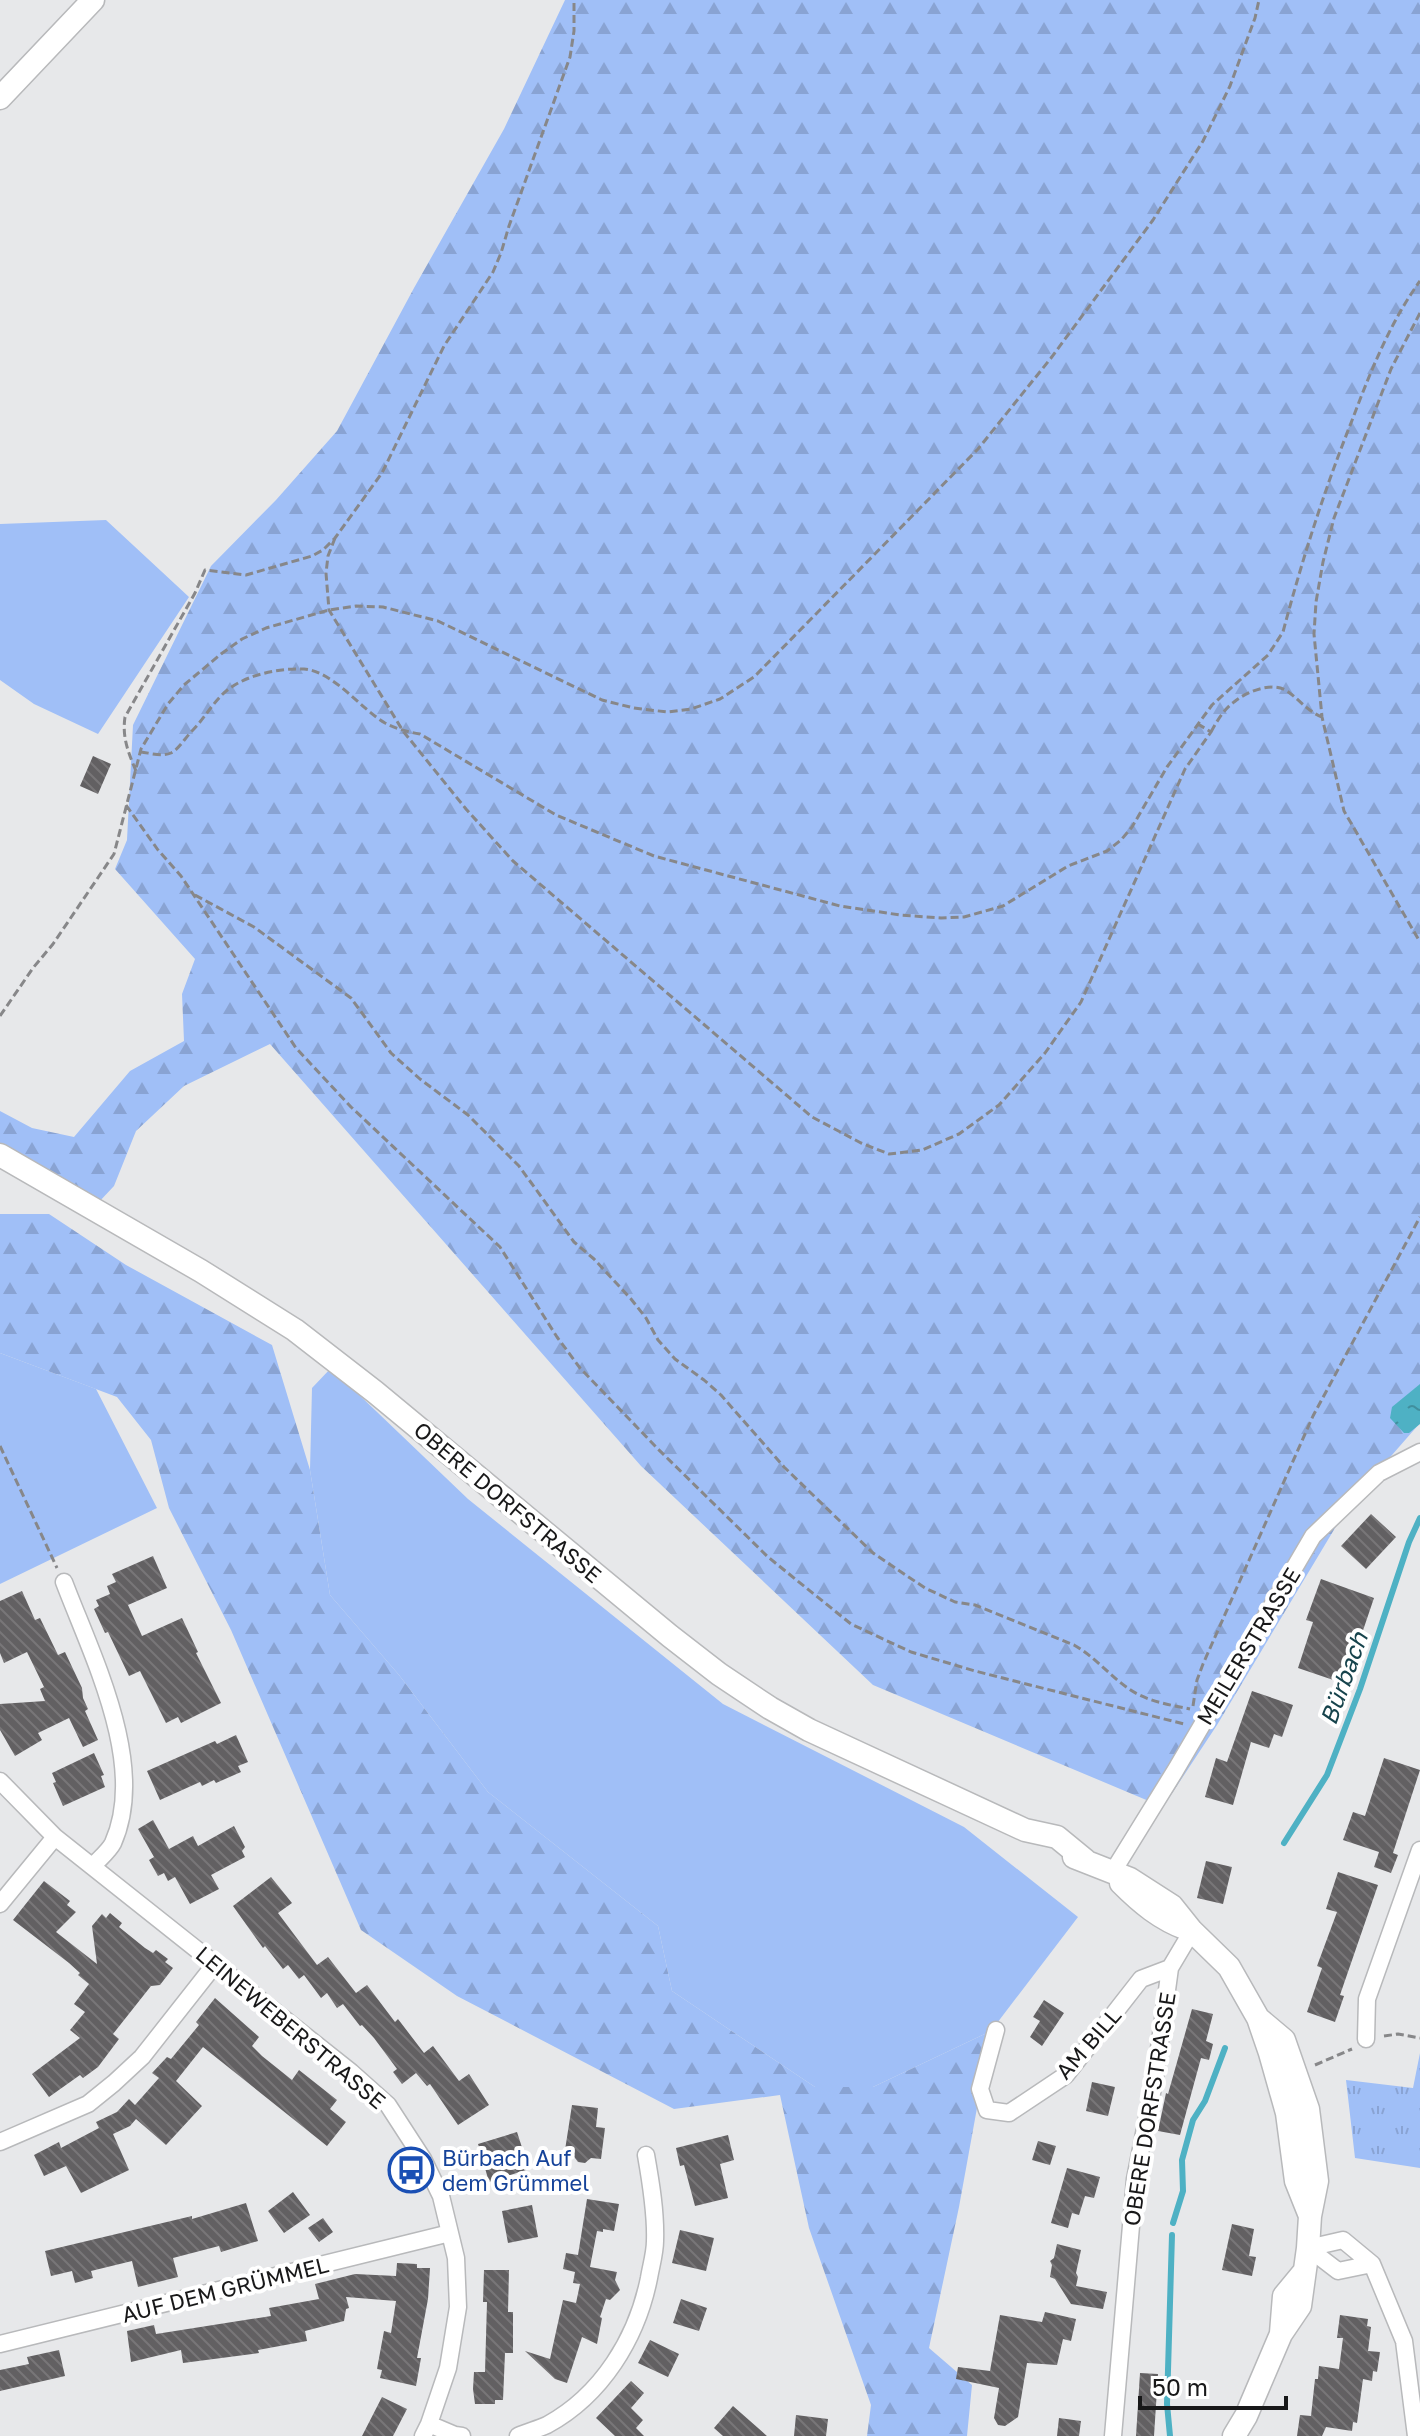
<svg xmlns="http://www.w3.org/2000/svg" width="1420" height="2436" viewBox="0 0 1420 2436" font-family="'Golos Text',sans-serif">
  <style>
    .grass { fill: #a0bff7 }
    .forest { fill: url(#forest-firs) }
    .park { fill: url(#park-tufts) }
    .water { fill: url(#water-ripples) }
    .lines { fill: none; stroke-linecap: round; stroke-linejoin: round }
    .stream { stroke: #4eb1c4; stroke-width: 6 }
    .building { fill: url(#building-back-hatch) }
    .street-casing { stroke: #b8b9bb; stroke-width: 19 }
    .secondary-casing { stroke: #b8b9bb; stroke-width: 25 }
    .path { stroke: #878789; stroke-width: 3; stroke-dasharray: 8 4; stroke-linecap: butt }
    .street { stroke: #fff; stroke-width: 16 }
    .secondary { stroke: #fff; stroke-width: 22 }
    .labels { text-anchor: middle; dominant-baseline: central; stroke-width: 8; stroke-linejoin: round; paint-order: stroke }
    .street-label { font-size: 22px; fill: #181819; stroke: #fff }
    .transit-label { font-size: 22px; fill: #164399; stroke: #fff; text-anchor: start }
    .water-label { font-size: 24px; font-style: italic; fill: #16434c; stroke: #fff }
  </style>
  <defs>
    <pattern id="forest-firs" width="22" height="20" patternUnits="userSpaceOnUse" patternTransform="scale(2)"><rect width="22" height="20" fill="#a0bff7"/><path d="M5 1l3.5 6h-7zM16 11l3.5 6h-7z" fill="#89a3d3"/></pattern>
    <pattern id="park-tufts" width="24" height="20" patternUnits="userSpaceOnUse" patternTransform="scale(2)"><rect width="24" height="20" fill="#a0bff7"/><path d="M3 7l-1-3M5 7V3M7 7l1-3M15 17l-1-3M17 17v-4M19 17l1-3" fill="none" stroke="#89a3d3"/></pattern>
    <pattern id="water-ripples" width="26" height="14" patternUnits="userSpaceOnUse" patternTransform="scale(2)"><rect width="26" height="14" fill="#4eb1c4"/><path d="M2 4q2-2 4 0t4 0M15 11q2-2 4 0t4 0" fill="none" stroke="#408f9e"/></pattern>
    <pattern id="building-back-hatch" width="6" height="6" patternUnits="userSpaceOnUse" patternTransform="scale(2)"><rect width="6" height="6" fill="#626062"/><path d="M-1 5l2 2M0 0l6 6M5-1l2 2" fill="none" stroke="#787678"/></pattern>
  </defs>
  <rect width="100%" height="100%" fill="#e7e8ea"/>
  <path class="grass" d="M106,520L189,597L98,734L34,704L0,680V524Z
    M0,1353L96,1389L157,1508L0,1584Z
    M331,1368L468,1499L723,1704L964,1827L1078,1917L991,2031L873,2087H815L672,1991L658,1926L488,1792L399,1675L330,1595L310,1470L312,1388Z"/>
  <path class="forest" d="M565,0H1420V1423L1350,1503L1217,1725L1163,1807L873,1685L641,1466L270,1044L184,1086L136,1131L114,1186L98,1203L0,1146V1111L32,1128L74,1137L130,1071L184,1041L182,994L195,959L115,869L127,840L133,725L211,566L276,500L337,431L414,288L504,129Z
    M0,1214H49L126,1265L272,1345L310,1470L330,1595L399,1675L488,1792L658,1926L672,1991L815,2087H873L991,2031L959,2207L929,2348L972,2385L967,2436H867L871,2405L809,2228L780,2095L674,2109L457,1996L361,1930L231,1630L169,1508L151,1440L117,1397L0,1353Z"/>
  <path class="park" d="M1420,2053V2168L1355,2158L1346,2080L1413,2088Z"/>
  <path class="water" d="M1420,1384V1424L1409,1433H1404L1390,1418L1392,1407Z"/>
  <g class="lines">
    <path class="stream" d="M1284,1843L1327,1775L1360,1689L1409,1542L1420,1518
      M1173,2223L1183,2191L1182,2160L1193,2120L1205,2101L1225,2048
      M1170,2436L1167,2404L1172,2235"/>
  </g>
  <path class="building" d="M93,756L111,764L98,794L80,786Z
    M1371,1514L1396,1537L1366,1569L1341,1546Z
    M153,1556L167,1588L128,1605L142,1636L182,1618L198,1652L196,1653L221,1703L181,1723L178,1717L166,1723L140,1671L129,1676L108,1632L105,1633L94,1609L99,1606L96,1600L110,1594L107,1586L116,1582L112,1574Z
    M1321,1579L1374,1598L1355,1654L1358,1655L1348,1685L1298,1668L1313,1622L1306,1620Z
    M22,1591L35,1620L40,1618L58,1655L65,1652L82,1688L83,1698L88,1709L85,1711L98,1740L83,1747L69,1718L38,1733L42,1740L15,1756L0,1730V1704L45,1701L40,1689L44,1687L27,1652L4,1663L0,1653V1601Z
    M1252,1691L1293,1705L1282,1737L1274,1734L1269,1748L1251,1742L1233,1805L1205,1797L1216,1758L1227,1762Z
    M236,1735L248,1762L238,1766L241,1772L216,1783L214,1780L202,1786L200,1782L160,1800L147,1771L215,1741L217,1744Z
    M94,1753L104,1775L101,1776L105,1787L63,1806L53,1783L56,1782L52,1773Z
    M1384,1758L1420,1770L1393,1853L1398,1855L1391,1873L1374,1867L1379,1852L1343,1840L1353,1812L1365,1816Z
    M153,1820L169,1849L193,1836L198,1846L234,1826L245,1847L242,1851L245,1857L211,1875L219,1889L190,1904L175,1877L168,1881L164,1873L158,1876L149,1860L154,1857L138,1829Z
    M1206,1861L1232,1867L1223,1904L1197,1898Z
    M1338,1872L1378,1885L1340,1995L1344,1996L1335,2022L1307,2012L1322,1968L1317,1966L1337,1912L1326,1909Z
    M271,1877L292,1903L278,1913L317,1965L328,1957L356,1993L367,1985L395,2022L398,2019L424,2053L433,2046L459,2081L469,2074L489,2105L458,2125L430,2084L427,2086L416,2073L402,2084L393,2072L397,2069L374,2038L362,2025L360,2026L343,2004L337,2008L327,1993L321,1998L304,1975L299,1979L288,1965L283,1969L265,1946L263,1948L233,1906Z
    M44,1881L70,1901L67,1905L76,1912L56,1932L97,1964L92,1926L102,1914L106,1918L110,1913L122,1923L119,1927L145,1948L153,1953L156,1950L168,1959L165,1962L173,1968L160,1985L151,1986L113,2034L119,2039L98,2067L83,2078L80,2075L49,2097L32,2074L80,2038L70,2030L85,2012L74,2004L89,1984L78,1975L80,1973L69,1963L13,1920Z
    M215,1998L259,2037L252,2046L262,2056L292,2080L299,2070L337,2100L330,2109L346,2122L327,2146L203,2047L176,2081L202,2106L166,2145L136,2119L130,2126L113,2134L129,2170L81,2193L66,2166L44,2176L34,2155L59,2142L61,2148L99,2128L96,2122L117,2112L129,2099L135,2105L159,2078L152,2073L167,2057L171,2059L199,2025L196,2022Z
    M1044,2000L1064,2013L1042,2046L1030,2037L1040,2021L1033,2017Z
    M1192,2009L1213,2014L1206,2041L1213,2044L1209,2060L1201,2058L1180,2135L1158,2131L1166,2093L1168,2094Z
    M1092,2082L1115,2087L1108,2116L1086,2111Z
    M572,2105L598,2108L596,2127L605,2128L601,2159L591,2158L585,2163L578,2162L569,2150H565Z
    M517,2132L529,2169L489,2182L478,2144Z
    M728,2135L734,2160L720,2164L728,2198L695,2206L684,2165L680,2166L676,2148Z
    M1038,2141L1056,2146L1050,2165L1032,2160Z
    M1067,2168L1100,2177L1094,2198L1085,2196L1079,2215L1072,2213L1068,2228L1051,2223Z
    M293,2192L310,2215L284,2233L268,2211Z
    M587,2199L619,2204L614,2231L603,2229V2232L597,2231L590,2267L617,2272L615,2280L620,2290L610,2300L606,2299L600,2317L602,2318L597,2344L582,2337L567,2383L555,2379L525,2351L550,2359L563,2300L576,2303L580,2284L573,2283L575,2272L563,2269L566,2253L578,2255Z
    M246,2203L258,2241L221,2252L219,2246L173,2258L178,2277L138,2287L132,2261L91,2271L93,2278L75,2283L72,2271L51,2276L45,2251L192,2216V2219Z
    M532,2205L538,2237L508,2243L502,2211Z
    M323,2218L333,2232L319,2242L308,2228Z
    M1232,2224L1254,2229L1249,2256L1256,2257L1252,2276L1222,2270Z
    M680,2230L714,2238L706,2271L672,2263Z
    M1057,2244L1081,2250L1076,2273L1078,2277L1076,2286L1107,2292L1103,2309L1071,2304L1055,2279L1050,2277L1052,2265L1050,2261L1054,2258Z
    M397,2263L417,2264V2268H430L428,2299L417,2358H421L416,2386L380,2378L382,2370L377,2369L384,2331L391,2333L396,2301L346,2297L349,2308L346,2309L344,2321L305,2331L307,2341L258,2350L259,2353L183,2363L181,2350L131,2362L127,2331L154,2325L156,2334L271,2316L269,2308L319,2299L315,2284L355,2274L396,2276Z
    M484,2270H509L508,2312H513V2353H505L503,2400H495V2404H475L473,2389L474,2372H485L487,2302H483Z
    M681,2299L707,2308L699,2331L673,2323Z
    M1045,2312L1076,2319L1071,2341L1063,2339L1057,2365L1027,2363L1018,2417L1005,2426L998,2425L994,2418L999,2388L956,2379L958,2367L990,2371L1000,2315L1042,2322Z
    M1340,2315L1368,2319L1367,2326L1371,2327L1368,2351L1380,2352L1377,2372L1373,2371L1372,2381L1363,2379L1357,2423L1353,2422L1352,2431L1326,2427L1322,2436H1297L1300,2415L1311,2416L1315,2379H1318L1319,2366L1339,2369L1343,2338H1337Z
    M650,2340L679,2354L668,2377L638,2363Z
    M59,2350L65,2376L0,2391V2370L29,2364L27,2357Z
    M1140,2373L1158,2374L1154,2436H1136Z
    M631,2381L644,2393L631,2408L643,2420L636,2428L644,2436H615L596,2418Z
    M382,2397L407,2409L393,2436H362Z
    M733,2406L767,2436H723L714,2428Z
    M796,2415L828,2419L826,2436H794Z
    M1059,2418L1081,2421L1079,2436H1057Z"/>
  <g class="lines">
    <g class="street-casing">
      <path id="street" d="M64,1582C92,1656 148,1765 113,1843C109,1851 99,1859 93,1866
        M0,1781L55,1837L351,2072L388,2105L423,2159L441,2196L456,2258L458,2307L448,2368L429,2424L423,2436
        M1112,1873L1175,1771L1313,1536L1379,1473L1420,1452
        M0,1904L55,1837
        M996,2030L980,2089L987,2110L1009,2113L1066,2075L1141,1979L1170,1968
        M1366,2039L1367,1999L1420,1850
        M0,2142L88,2104L114,2083L142,2057L216,1963
        M1308,2248L1343,2240L1372,2264L1404,2341L1416,2436
        M1308,2248L1338,2271L1372,2264
        M0,2344L450,2233
        M429,2424L455,2435L462,2436
        M518,2436C527,2432 538,2429 547,2425C602,2395 637,2338 649,2278C651,2266 655,2253 655,2241C656,2213 651,2183 646,2155
        M1113,2436L1135,2179L1155,2078L1170,1968L1192,1931"/>
    </g>
    <g class="secondary-casing">
      <path id="secondary" d="M0,98L93,0
        M0,1155L201,1271L295,1330L375,1392L670,1636L719,1674L770,1708L809,1730L1025,1830L1057,1837L1085,1860
        M1074,1857L1130,1879L1172,1906L1192,1931L1229,1967L1258,2018L1270,2053L1287,2113L1296,2181L1310,2216
        M1121,1883C1141,1903 1160,1919 1187,1929
        M1281,2333L1284,2296L1303,2273
        M1234,2436L1246,2416L1281,2334L1300,2306L1308,2248L1310,2216L1317,2181L1308,2109L1284,2040L1259,2019"/>
    </g>
    <path class="path" d="M1420,313L1391,369L1334,518L1323,562L1316,602L1314,634L1322,717L1344,811L1420,942
      M335,538L328,556L326,573L329,610L403,731L466,809L513,861L812,1117L861,1143L889,1154L922,1150L959,1134L999,1105L1045,1053L1081,1002L1185,769L1211,732L1198,724
      M1211,732C1217,721 1224,709 1234,702C1246,692 1272,681 1287,691C1300,700 1307,711 1322,717
      M141,752C150,753 162,757 171,753C179,749 185,738 192,731C202,721 209,709 219,698C238,676 276,668 304,669C333,671 361,709 385,723C396,729 408,732 420,734L556,815L654,856L840,906L900,915L941,918L964,917L1003,906L1068,866L1107,851L1121,840L1132,827L1167,767L1212,705L1268,655L1283,632C1302,560 1324,491 1351,423C1370,373 1389,324 1420,281
      M136,771C128,752 122,737 125,717L195,593L205,570L246,575L312,556L323,550L335,538L382,473L444,346L493,272L501,253L509,226L570,57L574,31V0
      M126,805L158,850L181,876L296,1048L351,1107L500,1247L557,1337L580,1368L658,1449L768,1557L851,1624L911,1652L975,1671L1184,1724
      M195,895L254,927L351,998L391,1053L420,1079L468,1115L519,1166L574,1242L594,1259L631,1299L646,1318L658,1340L675,1359L704,1380L721,1395L784,1467L873,1553L925,1588L955,1602L975,1605L1074,1645C1095,1657 1110,1676 1129,1689C1146,1701 1170,1705 1190,1709
      M0,1016L33,968L53,944L114,854L141,749L168,704L184,685L221,654L242,639L266,628L329,610L356,606L383,607L438,621L602,700L634,708L667,712L691,709L720,699L754,677L978,449L1051,358L1153,220L1203,141L1230,86L1255,18L1259,0
      M0,1446L57,1568
      M1193,1706L1197,1680L1203,1664L1313,1416L1420,1217
      M1384,2036L1398,2034L1420,2038
      M1315,2065L1352,2049"/>
    <use href="#street" class="street"/>
    <use href="#secondary" class="secondary"/>
  </g>
  <defs>
    <g id="bus-ring" transform="scale(2.3)"><circle r="9.5" fill="#fff" stroke="#1a4fb4" stroke-width="1.5"/><path d="M-5-6H5V4H4V6H2V4H-2V6H-4V4H-5ZM-3.5-4V0h7V-4ZM-3.5 1.2v1.5H-2V1.2ZM2 1.2v1.5H3.5V1.2Z" fill="#1a4fb4"/></g>
  </defs>
  <g fill-rule="evenodd">
    <use href="#bus-ring" x="411" y="2170"/>
  </g>
  <g class="labels">
    <g class="street-label">
      <text transform="translate(508 1502) rotate(40)">OBERE DORFSTRASSE</text>
      <text transform="translate(1248 1646) rotate(-59)">MEILERSTRASSE</text>
      <text transform="translate(291 2027) rotate(40)">LEINEWEBERSTRASSE</text>
      <text transform="translate(1088 2043) rotate(-49)">AM BILL</text>
      <text transform="translate(1149 2109) rotate(-81)">OBERE DORFSTRASSE</text>
      <text transform="translate(225 2289) rotate(-14)">AUF DEM GRÜMMEL</text>
    </g>
    <g class="transit-label">
      <text x="442" y="2157">Bürbach Auf<tspan x="442" dy="25">dem Grümmel</tspan></text>
    </g>
    <g class="water-label">
      <text transform="translate(1343 1678) rotate(-70)">Bürbach</text>
    </g>
  </g>
  <path d="M1140 2396v12h146v-12" fill="none" stroke="#181819" stroke-width="4"/>
  <text x="1152" y="2396" font-size="24" fill="#181819" stroke="#ffffff" stroke-width="6" paint-order="stroke">50 m</text>
</svg>
